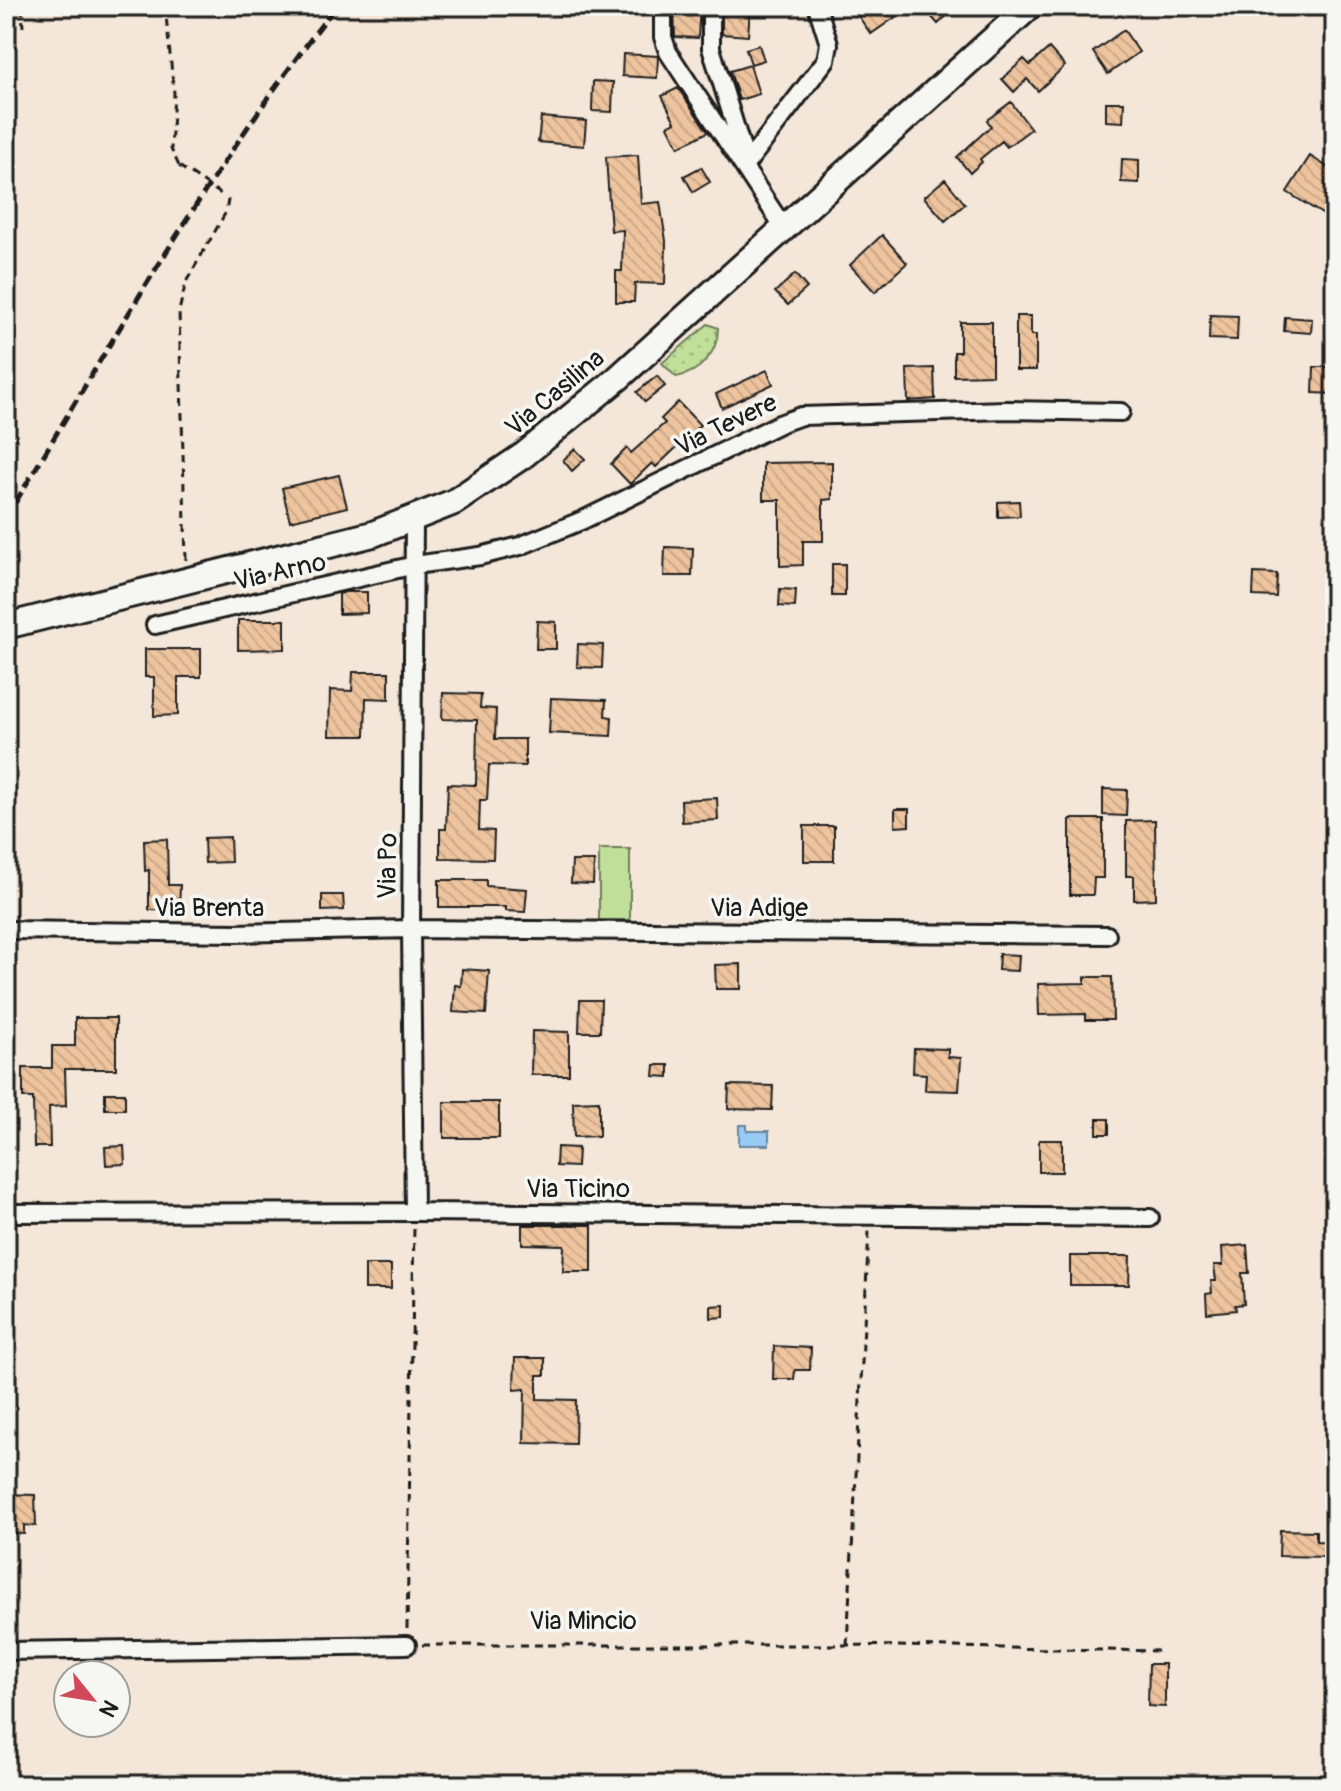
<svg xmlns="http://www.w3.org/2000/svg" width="1341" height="1791" viewBox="0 0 1341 1791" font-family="Pangolin,sans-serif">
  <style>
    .grass { fill: url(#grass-dots); stroke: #6e7e5a; stroke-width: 2 }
    .pitch { fill: #c0df98; stroke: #6e7e5a; stroke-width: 2 }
    .water { fill: #97cbf5; stroke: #66859e; stroke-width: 2 }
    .building { fill: url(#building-back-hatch); stroke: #1c1c1c; stroke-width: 2 }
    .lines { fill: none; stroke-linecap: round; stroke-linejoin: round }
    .street-casing { stroke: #1c1c1c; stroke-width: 22 }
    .primary-casing { stroke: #1c1c1c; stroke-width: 30 }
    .path { stroke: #1c1c1c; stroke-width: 3; stroke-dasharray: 8 6; stroke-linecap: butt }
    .street { stroke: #f6f6f2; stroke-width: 16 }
    .primary { stroke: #f6f6f2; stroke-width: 24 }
    .rail { stroke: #1c1c1c; stroke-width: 5; stroke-dasharray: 12 6; stroke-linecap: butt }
    .path-bridge { stroke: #1c1c1c; stroke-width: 3; stroke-dasharray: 8 6; stroke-linecap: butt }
    .labels { text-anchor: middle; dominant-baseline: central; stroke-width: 7; stroke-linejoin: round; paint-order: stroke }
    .street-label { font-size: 26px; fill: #1c1c1c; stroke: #f6f6f2 }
  </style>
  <defs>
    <pattern id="grass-dots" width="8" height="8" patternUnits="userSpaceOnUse" patternTransform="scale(2)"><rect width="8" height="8" fill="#c0df98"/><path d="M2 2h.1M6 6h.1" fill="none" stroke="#a4bf82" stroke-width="1.8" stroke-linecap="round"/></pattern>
    <pattern id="building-back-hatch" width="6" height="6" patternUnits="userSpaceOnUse" patternTransform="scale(2)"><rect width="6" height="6" fill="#eec49e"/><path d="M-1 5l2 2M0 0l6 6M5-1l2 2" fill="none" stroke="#cca888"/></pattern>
  </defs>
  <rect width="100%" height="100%" fill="#f4e7d9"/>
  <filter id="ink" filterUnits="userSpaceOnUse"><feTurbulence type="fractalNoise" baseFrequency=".0125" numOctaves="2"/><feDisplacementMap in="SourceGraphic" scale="16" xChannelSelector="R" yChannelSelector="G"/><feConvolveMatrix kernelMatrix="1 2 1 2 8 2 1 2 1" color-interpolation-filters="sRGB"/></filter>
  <g filter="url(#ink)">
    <path class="grass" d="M708,324L718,328C718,353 700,373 676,377L662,363Z"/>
    <path class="pitch" d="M599,849H630V920H599Z"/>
    <path class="water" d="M739,1125H747V1131H769V1145H739Z"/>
    <path class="building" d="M674,6H700L698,38L675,37Z
      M722,6L750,8L748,36L722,34Z
      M851,6H890L897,16L871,34Z
      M922,6H957L938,24Z
      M1124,30L1139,52L1108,74L1093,52Z
      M759,45L764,60L751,64L746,49Z
      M1049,48L1065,66L1038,91L1027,79L1014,92L1002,79L1024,59L1030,65Z
      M623,54L658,56L657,78L622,76Z
      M750,65L759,94L739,100L730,71Z
      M593,81L613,82L612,112L592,111Z
      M678,88L708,132L679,147L668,126L675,122L662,96Z
      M1011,102L1031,129L1007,147L1002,141L980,159L982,162L970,173L957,157L991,126L987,120Z
      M1106,102H1124L1123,122L1106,121Z
      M541,117L586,121L584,146L538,142Z
      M638,155L641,204L660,202L666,241L665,284L635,283L634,302H616V271H622L623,230L611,231L606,157Z
      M1310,156L1335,172V222L1287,192Z
      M1122,159L1139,160V183L1121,182Z
      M701,167L710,182L693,192L684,176Z
      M945,179L965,204L945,221L924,197Z
      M882,235L907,263L875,292L850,265Z
      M795,274L807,288L788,305L775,292Z
      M1210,315L1238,316L1237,340L1209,339Z
      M1016,316H1031V335H1036V370H1016Z
      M1285,317L1312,319L1311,333L1284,331Z
      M960,322H992V375L954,376V352H960Z
      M1314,367H1335V394L1313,393Z
      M934,368L935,399L908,401L907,369Z
      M767,370L773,384L722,408L716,394Z
      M657,376L665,386L645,402L637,392Z
      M678,402L700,425L656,467L652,463L630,484L611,464L627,448L631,453L665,423L661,419Z
      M575,449L585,459L572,471L563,460Z
      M832,462V499L823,500V541H803V565L780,566V500H763V463Z
      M339,475L347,507L290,521L282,488Z
      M1019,501L1020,516L998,517V502Z
      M665,547L693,548L692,576H664Z
      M832,564H845V596H832Z
      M1254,573L1277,574L1276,597L1253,596Z
      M780,589L796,590L795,607L779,606Z
      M345,592H367V613L339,614V594Z
      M238,620H285V649L238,650Z
      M537,621L556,622V649H536Z
      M578,644L603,645L602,668L577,667Z
      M145,649H201V677H178V715L154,716V677H145Z
      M353,672H389V699L366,698L365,736H329L330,690L352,691Z
      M443,693L481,694L480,708L496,709L495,739H525V766L489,765L487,800H480L479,830L494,831L493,859L440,858V829H446L448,784L476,785L477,720L442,719Z
      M551,698L606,700L605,716L612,717L611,736L549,733Z
      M1103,789L1127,790L1126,816L1103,815Z
      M717,798L718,820L682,822L681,800Z
      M895,809H909V826L895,827Z
      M1070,819H1103V878H1094L1093,895H1070Z
      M1155,820L1156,899L1134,900V876H1126V821Z
      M804,826H834V861H804Z
      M230,837L231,862L205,863L204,838Z
      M167,839L168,885H180L179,911L149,910V870L145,871L144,840Z
      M572,861H594L593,884L571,883Z
      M439,880H486V886L527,889L525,912L505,911V907H439Z
      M322,895H343L344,910L322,911Z
      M999,954L1019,955L1018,971L998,970Z
      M741,964V989H716L715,965Z
      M462,969L489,971L486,1014L453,1012L455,985L461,986Z
      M1085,977H1112L1113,1020H1086V1014L1039,1015L1038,984L1085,983Z
      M580,1000H601L600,1032H579Z
      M75,1018H116V1069H65L66,1106L49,1107L50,1147H34L33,1098H23V1068H52V1046H75Z
      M532,1031L569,1032V1075H531Z
      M914,1048L948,1049V1057L961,1058L959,1091L925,1090L926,1074L913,1073Z
      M655,1065H669V1077L654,1076Z
      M729,1085L773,1086L772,1110L728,1109Z
      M105,1093H125V1109H105Z
      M599,1101V1136L574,1137L573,1102Z
      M444,1102H499V1138H444Z
      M1097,1119H1109V1134H1097Z
      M1039,1140H1062V1172H1039Z
      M124,1146L125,1164L106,1165L105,1147Z
      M557,1147L578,1148L577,1167L556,1166Z
      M522,1225H592V1272H563L564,1245L522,1244Z
      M1247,1245L1249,1273H1242L1244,1304L1235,1305L1236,1310L1207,1313L1206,1294L1212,1293L1211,1281H1216L1214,1265H1223L1222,1247Z
      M1070,1256H1130L1129,1285H1070Z
      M365,1265H391V1289H365Z
      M724,1305V1317L711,1318V1306Z
      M774,1346L811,1348L810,1370H795L794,1379H773Z
      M515,1358H545V1375H537V1399L576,1400L575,1444L524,1443L525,1389L514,1390Z
      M6,1494L35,1495L36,1526L24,1525V1534L6,1533Z
      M1280,1530L1316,1531V1541L1331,1542L1330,1557L1279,1556Z
      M1149,1664H1165V1707L1148,1706Z"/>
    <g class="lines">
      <g class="street-casing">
        <path id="street" d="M663,6V37L668,52L784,228
          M711,6V48L745,158
          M744,167L826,60L829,44L817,6
          M155,625L415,565L480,556L520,546L583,520L779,424L801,416L1007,410L1121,412
          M6,930L236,933L411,929L1107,935
          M414,1212L411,929L414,520
          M6,1213L414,1212L1150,1218
          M6,1651L407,1645"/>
      </g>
      <g class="primary-casing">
        <path id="primary" d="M6,626L373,534L454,502L524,455L617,379L1030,6"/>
      </g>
      <path class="path" d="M22,6L23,27
        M165,6L174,93L171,149L179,166
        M186,560L179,311L186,282L226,212L228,200L224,196
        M407,1629L414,1228
        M422,1645H847L1160,1651
        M847,1645L869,1231"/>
      <use href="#street" class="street"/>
      <use href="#primary" class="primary"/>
      <path class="rail" d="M6,518C111,344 211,166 336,6"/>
      <path class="path-bridge" d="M179,166L224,196"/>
    </g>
  </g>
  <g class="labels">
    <g class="street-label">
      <text transform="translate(555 393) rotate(-40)">Via Casilina</text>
      <text transform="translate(726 425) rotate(-26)">Via Tevere</text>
      <text transform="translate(280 572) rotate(-13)">Via Arno</text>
      <text transform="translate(388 866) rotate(-89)">Via Po</text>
      <text x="209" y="908">Via Brenta</text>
      <text x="759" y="908">Via Adige</text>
      <text x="578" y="1189">Via Ticino</text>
      <text x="583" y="1621">Via Mincio</text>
    </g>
  </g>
  <rect width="1341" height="1791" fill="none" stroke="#f6f6f2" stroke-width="32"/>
  <rect x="16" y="16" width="1309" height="1759" fill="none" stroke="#1c1c1c" stroke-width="3" filter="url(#ink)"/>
  <g transform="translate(92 1699) rotate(120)"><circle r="38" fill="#f6f6f2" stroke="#9f9f9c" stroke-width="2"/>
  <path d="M0-6L14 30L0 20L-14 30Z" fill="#d1495b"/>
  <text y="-12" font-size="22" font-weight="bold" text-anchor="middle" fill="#1c1c1c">N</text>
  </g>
</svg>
